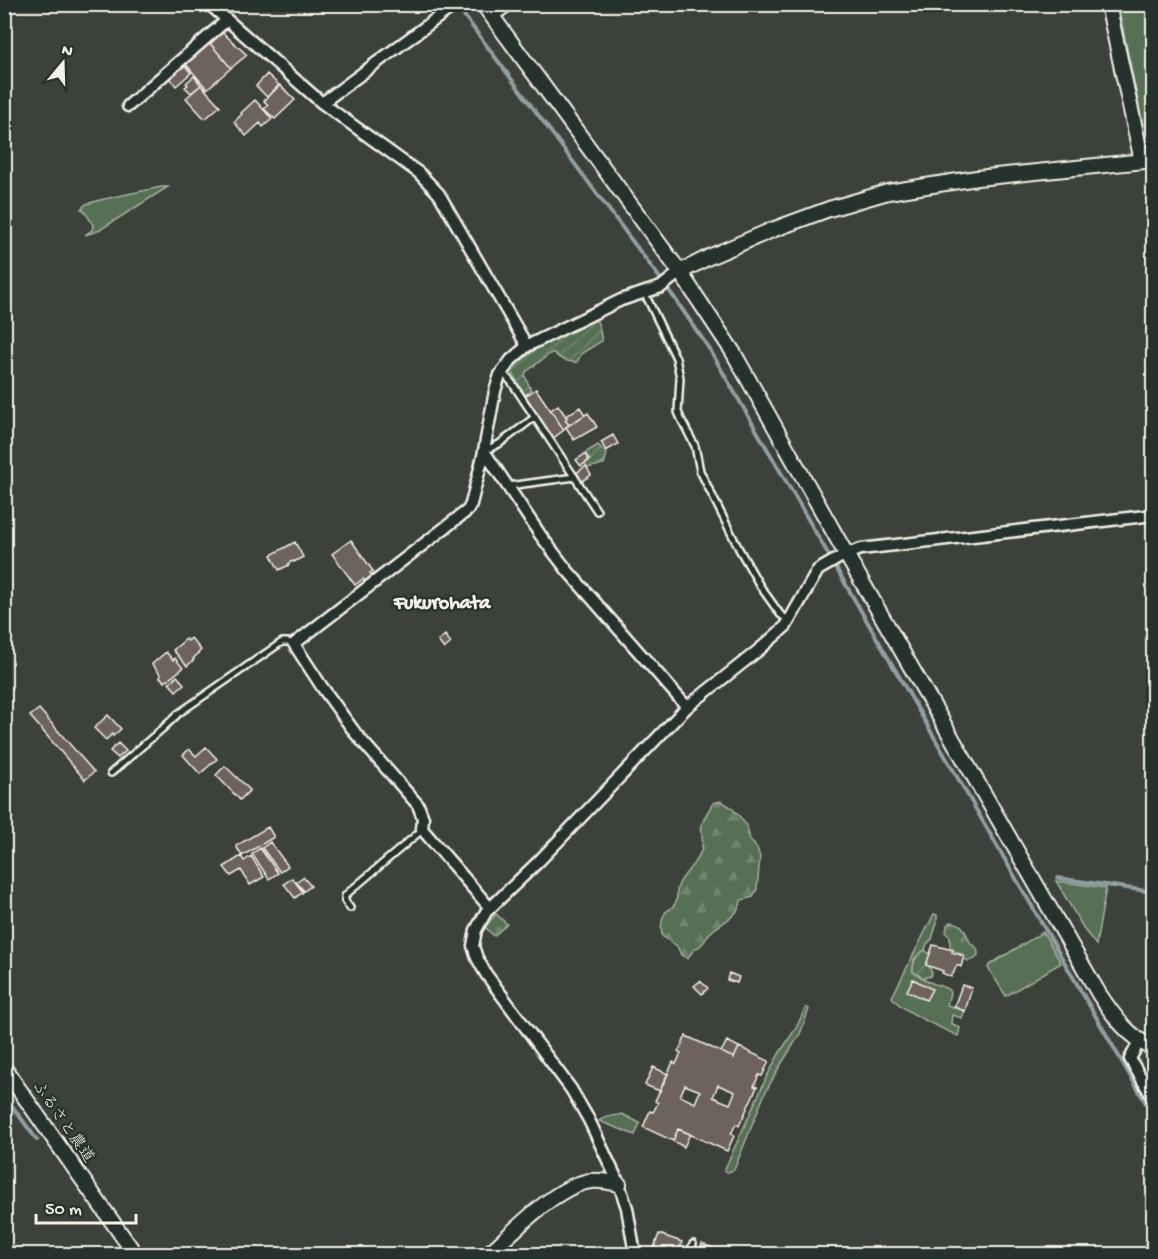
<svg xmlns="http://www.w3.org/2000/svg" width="1158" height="1259" viewBox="0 0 1158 1259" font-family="'Gochi Hand','Klee One',sans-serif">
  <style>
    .green { fill: #567056; stroke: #a5b09f; stroke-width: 1.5 }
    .forest { fill: url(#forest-firs); stroke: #a5b09f; stroke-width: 1.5 }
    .cemetery { fill: url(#cemetery-stones); stroke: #a5b09f; stroke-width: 1.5 }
    .garden { fill: url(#garden-furrows); stroke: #a5b09f; stroke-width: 1.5 }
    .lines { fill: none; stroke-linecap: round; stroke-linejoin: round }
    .stream { stroke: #919fa2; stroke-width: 4 }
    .building { fill: #6e625b; stroke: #f4f1e8; stroke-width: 1.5; fill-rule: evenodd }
    .service-casing { stroke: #f4f1e8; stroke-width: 10 }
    .minor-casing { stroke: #f4f1e8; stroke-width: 15 }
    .tertiary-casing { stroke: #f4f1e8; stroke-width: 18 }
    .service { stroke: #26332d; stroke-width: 5 }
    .minor { stroke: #26332d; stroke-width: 10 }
    .tertiary { stroke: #26332d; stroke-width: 14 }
    .labels { text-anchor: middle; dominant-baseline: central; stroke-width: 4.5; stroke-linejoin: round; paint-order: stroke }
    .street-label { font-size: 16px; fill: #f4f1e8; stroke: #26332d }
    .quarter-label { font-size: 20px; font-weight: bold; fill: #f4f1e8; stroke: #26332d }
  </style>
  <defs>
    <pattern id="forest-firs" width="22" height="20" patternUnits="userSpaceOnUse" patternTransform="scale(1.5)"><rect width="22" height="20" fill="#567056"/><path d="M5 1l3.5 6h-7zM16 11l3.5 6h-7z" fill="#6f856e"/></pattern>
    <pattern id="cemetery-stones" width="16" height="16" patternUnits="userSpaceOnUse" patternTransform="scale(1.5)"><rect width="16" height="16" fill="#567056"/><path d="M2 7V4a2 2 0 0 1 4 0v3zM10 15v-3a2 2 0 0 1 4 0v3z" fill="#6f856e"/></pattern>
    <pattern id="garden-furrows" width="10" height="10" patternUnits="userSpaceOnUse" patternTransform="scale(1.5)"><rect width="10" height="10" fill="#567056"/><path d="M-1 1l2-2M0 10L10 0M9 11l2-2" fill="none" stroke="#6f856e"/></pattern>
  </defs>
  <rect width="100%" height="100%" fill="#3c413b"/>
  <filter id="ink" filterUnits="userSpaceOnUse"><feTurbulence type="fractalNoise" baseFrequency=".0167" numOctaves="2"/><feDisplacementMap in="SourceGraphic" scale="12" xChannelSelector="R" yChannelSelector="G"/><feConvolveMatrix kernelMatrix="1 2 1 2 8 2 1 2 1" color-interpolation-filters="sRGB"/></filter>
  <g filter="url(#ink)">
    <path class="green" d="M1118,5H1153V136L1142,121Z
      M161,187H168L98,231L85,235L92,230L93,225L84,210L81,209L86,204L104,199Z
      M1056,881L1106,888L1096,945L1085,931Z
      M934,914L937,915V923L932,939L927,944L925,950L914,959L913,971L927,981L948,989L950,993L947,1005L965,1011L962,1018L952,1015L951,1023L960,1028L958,1036C943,1029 899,1010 892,997Z
      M1043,932L1061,963L1006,996L988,968L989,965Z
      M806,1007L809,1009L800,1034L780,1066L765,1093L734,1170L728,1172L724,1171L767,1076L779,1054L796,1028Z
      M622,1114L640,1123L635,1135L599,1121C604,1116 614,1116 622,1114Z"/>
    <path class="forest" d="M721,801L731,807L740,817L747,826L750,840L757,848L760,857L757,889L753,897L741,900C740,918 718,923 709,934C708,935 705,941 704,942C697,950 692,948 688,959L681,955L677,946L662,936C661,929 661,920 665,913C668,909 672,909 675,904C678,898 676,892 678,886C683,874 696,864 701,851C705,841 700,834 702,824C704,817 709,810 713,803Z
      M950,922C965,923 965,932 971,944C977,946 978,949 978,956L975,959L968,961L964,958V955L956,952L950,947V937L946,933L947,925Z"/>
    <path class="cemetery" d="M496,914L507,924L494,936L485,927Z"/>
    <path class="garden" d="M595,317L599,326L602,341L582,353L577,362C569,363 559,359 554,353H551L526,372L525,376L531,390L525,395L512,373C517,354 576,327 595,317Z
      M598,445L607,454L604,464L588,468L585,464L590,460L585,453Z
      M925,950L930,955L929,966L932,973L931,976L923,978L913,972C913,961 915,955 925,950Z"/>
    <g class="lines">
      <path class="stream" d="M457,6L671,293L710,350L1154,1117
        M1058,878L1154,892
        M4,1095L37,1140"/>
    </g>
    <path class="building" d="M221,31L247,55L231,68L208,41Z
      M208,41L231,68L207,89L184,62Z
      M182,62L191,73L176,86L167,75Z
      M267,74L279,85L267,97L256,86Z
      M194,76L201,85L191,93L185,87L188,85L186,83Z
      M201,85L220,106L205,119L186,98Z
      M280,85L295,100L275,119L264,109L268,105L264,101Z
      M255,100L272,119L263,127L260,123L246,136L234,122L242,114L241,113Z
      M536,389L564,430L552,439L524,397Z
      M558,405L567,418L565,420L569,425L563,429L551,410Z
      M580,407L585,415L569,425L565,420L567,418L566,416Z
      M588,413L597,427L574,440L566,427Z
      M613,435L618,444L606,451L601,442Z
      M585,454L589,460L581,466L576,460Z
      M586,466L591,475L582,481L576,473Z
      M351,540L373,571L370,573L372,576L365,581L363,579L355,585L332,554Z
      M295,542L303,557L294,562L293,561L289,563V565L279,570L271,555Z
      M445,635L451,643L444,649L438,641Z
      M191,638L201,650L193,659L194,660L187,666L173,650L186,639L188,641Z
      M166,652L173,660L175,658L183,668L165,682L160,677L161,675L152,664Z
      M177,676L184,684L176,691L169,683Z
      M39,709L94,772L85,780L30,716Z
      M108,715L121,729L113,736L112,734L106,740L94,728Z
      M118,743L126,751L118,758L110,751Z
      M206,747L217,759L200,774L183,755L189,749L196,756Z
      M225,766L250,790L240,800L216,775Z
      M268,827L274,837L242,856L236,846Z
      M270,842L288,866L280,872L262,848Z
      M260,848L278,873L269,879L252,854Z
      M241,856L244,861L251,856L264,877L250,885L241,870L231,876L224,867Z
      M303,877L311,886L304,891L296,882Z
      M292,878L303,892L295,898L284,884Z
      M933,945L953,950L952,952L964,956L961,967L957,965L953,974H952L951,977L942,973L943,971L926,965Z
      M729,973L739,977L737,983L727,980Z
      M913,979L932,989L926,1000L907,991Z
      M700,981L708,988L702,994L694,986Z
      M962,985L972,988L965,1011L954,1007Z
      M686,1036L734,1058L739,1047L769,1061L762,1076L759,1075L754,1086L757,1087L739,1126L736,1124L731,1134L734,1136L727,1151L678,1129L673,1141L643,1127L650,1111L653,1112L658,1103L655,1101L673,1062L676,1064L681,1053L678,1052ZM685,1085L700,1091L695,1103L680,1096ZM718,1085L735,1092L730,1104L713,1097Z
      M727,1041L739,1047L734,1058L721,1052Z
      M653,1067L668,1074L660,1091L645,1085Z
      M678,1129L690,1134L684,1147L673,1141Z
      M659,1234L682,1242L679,1251H681L680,1254H657L652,1253Z
      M702,1244L713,1248L711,1251L720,1254H698Z"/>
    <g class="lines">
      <g class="service-casing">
        <path id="service" d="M644,292L676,358L680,378L678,412L681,419L695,446L700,471L739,549L760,586L780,614L789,621
          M502,372L512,383L597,511
          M486,450L499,444L535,417
          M508,486L575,477
          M111,773L162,729L179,713L282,642H288L294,644
          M350,908L345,901V896L349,892L422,830
          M689,1254L693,1244"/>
      </g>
      <g class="minor-casing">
        <path id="minor" d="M209,4L322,103L419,173L439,194L527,346
          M322,103L456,4
          M128,106L227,20
          M484,451L541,536L567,570L687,707
          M490,908L422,829L423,818L418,805L356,734L322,687L294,644L468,510L471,504L483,456L495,391L500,375L511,360L527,346L621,300L661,287L680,272
          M1139,1042L1130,1059L1154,1100
          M635,1254L627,1208L619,1184L589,1120L571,1089L486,974L477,958L473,946L476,930L486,912L539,861L687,707L760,649L786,626L818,570L846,554L861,549L1154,515"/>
      </g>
      <g class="tertiary-casing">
        <path id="tertiary" d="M483,4L680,272L733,352L846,554L1099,994C1115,1018 1127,1035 1154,1049
          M1108,4L1142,161
          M491,15L507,4
          M680,272L709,257L772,230L829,209L888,192L977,178L1154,160
          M4,1068L135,1254
          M488,1254C514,1232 556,1185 591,1181C600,1180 610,1182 619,1184"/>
      </g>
      <use href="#service" class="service"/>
      <use href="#minor" class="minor"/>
      <use href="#tertiary" class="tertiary"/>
    </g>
  </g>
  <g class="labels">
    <g class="street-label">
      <text transform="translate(62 1123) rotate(55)">ふるさと農道</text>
    </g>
    <g class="quarter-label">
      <text x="442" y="604">Fukurohata</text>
    </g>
  </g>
  <rect width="1158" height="1259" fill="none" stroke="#26332d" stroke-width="24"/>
  <rect x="12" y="12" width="1134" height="1235" fill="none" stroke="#f4f1e8" stroke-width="2" filter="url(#ink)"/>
  <g transform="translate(63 63) rotate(19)" stroke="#26332d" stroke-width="4.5" paint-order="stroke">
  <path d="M0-4.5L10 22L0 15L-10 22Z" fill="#f4f1e8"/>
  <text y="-9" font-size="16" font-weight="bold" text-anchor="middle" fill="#f4f1e8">N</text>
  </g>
  <path d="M36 1214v9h100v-9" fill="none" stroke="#f4f1e8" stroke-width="3"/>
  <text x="45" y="1214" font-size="18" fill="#f4f1e8" stroke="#26332d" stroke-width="4.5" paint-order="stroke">50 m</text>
</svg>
